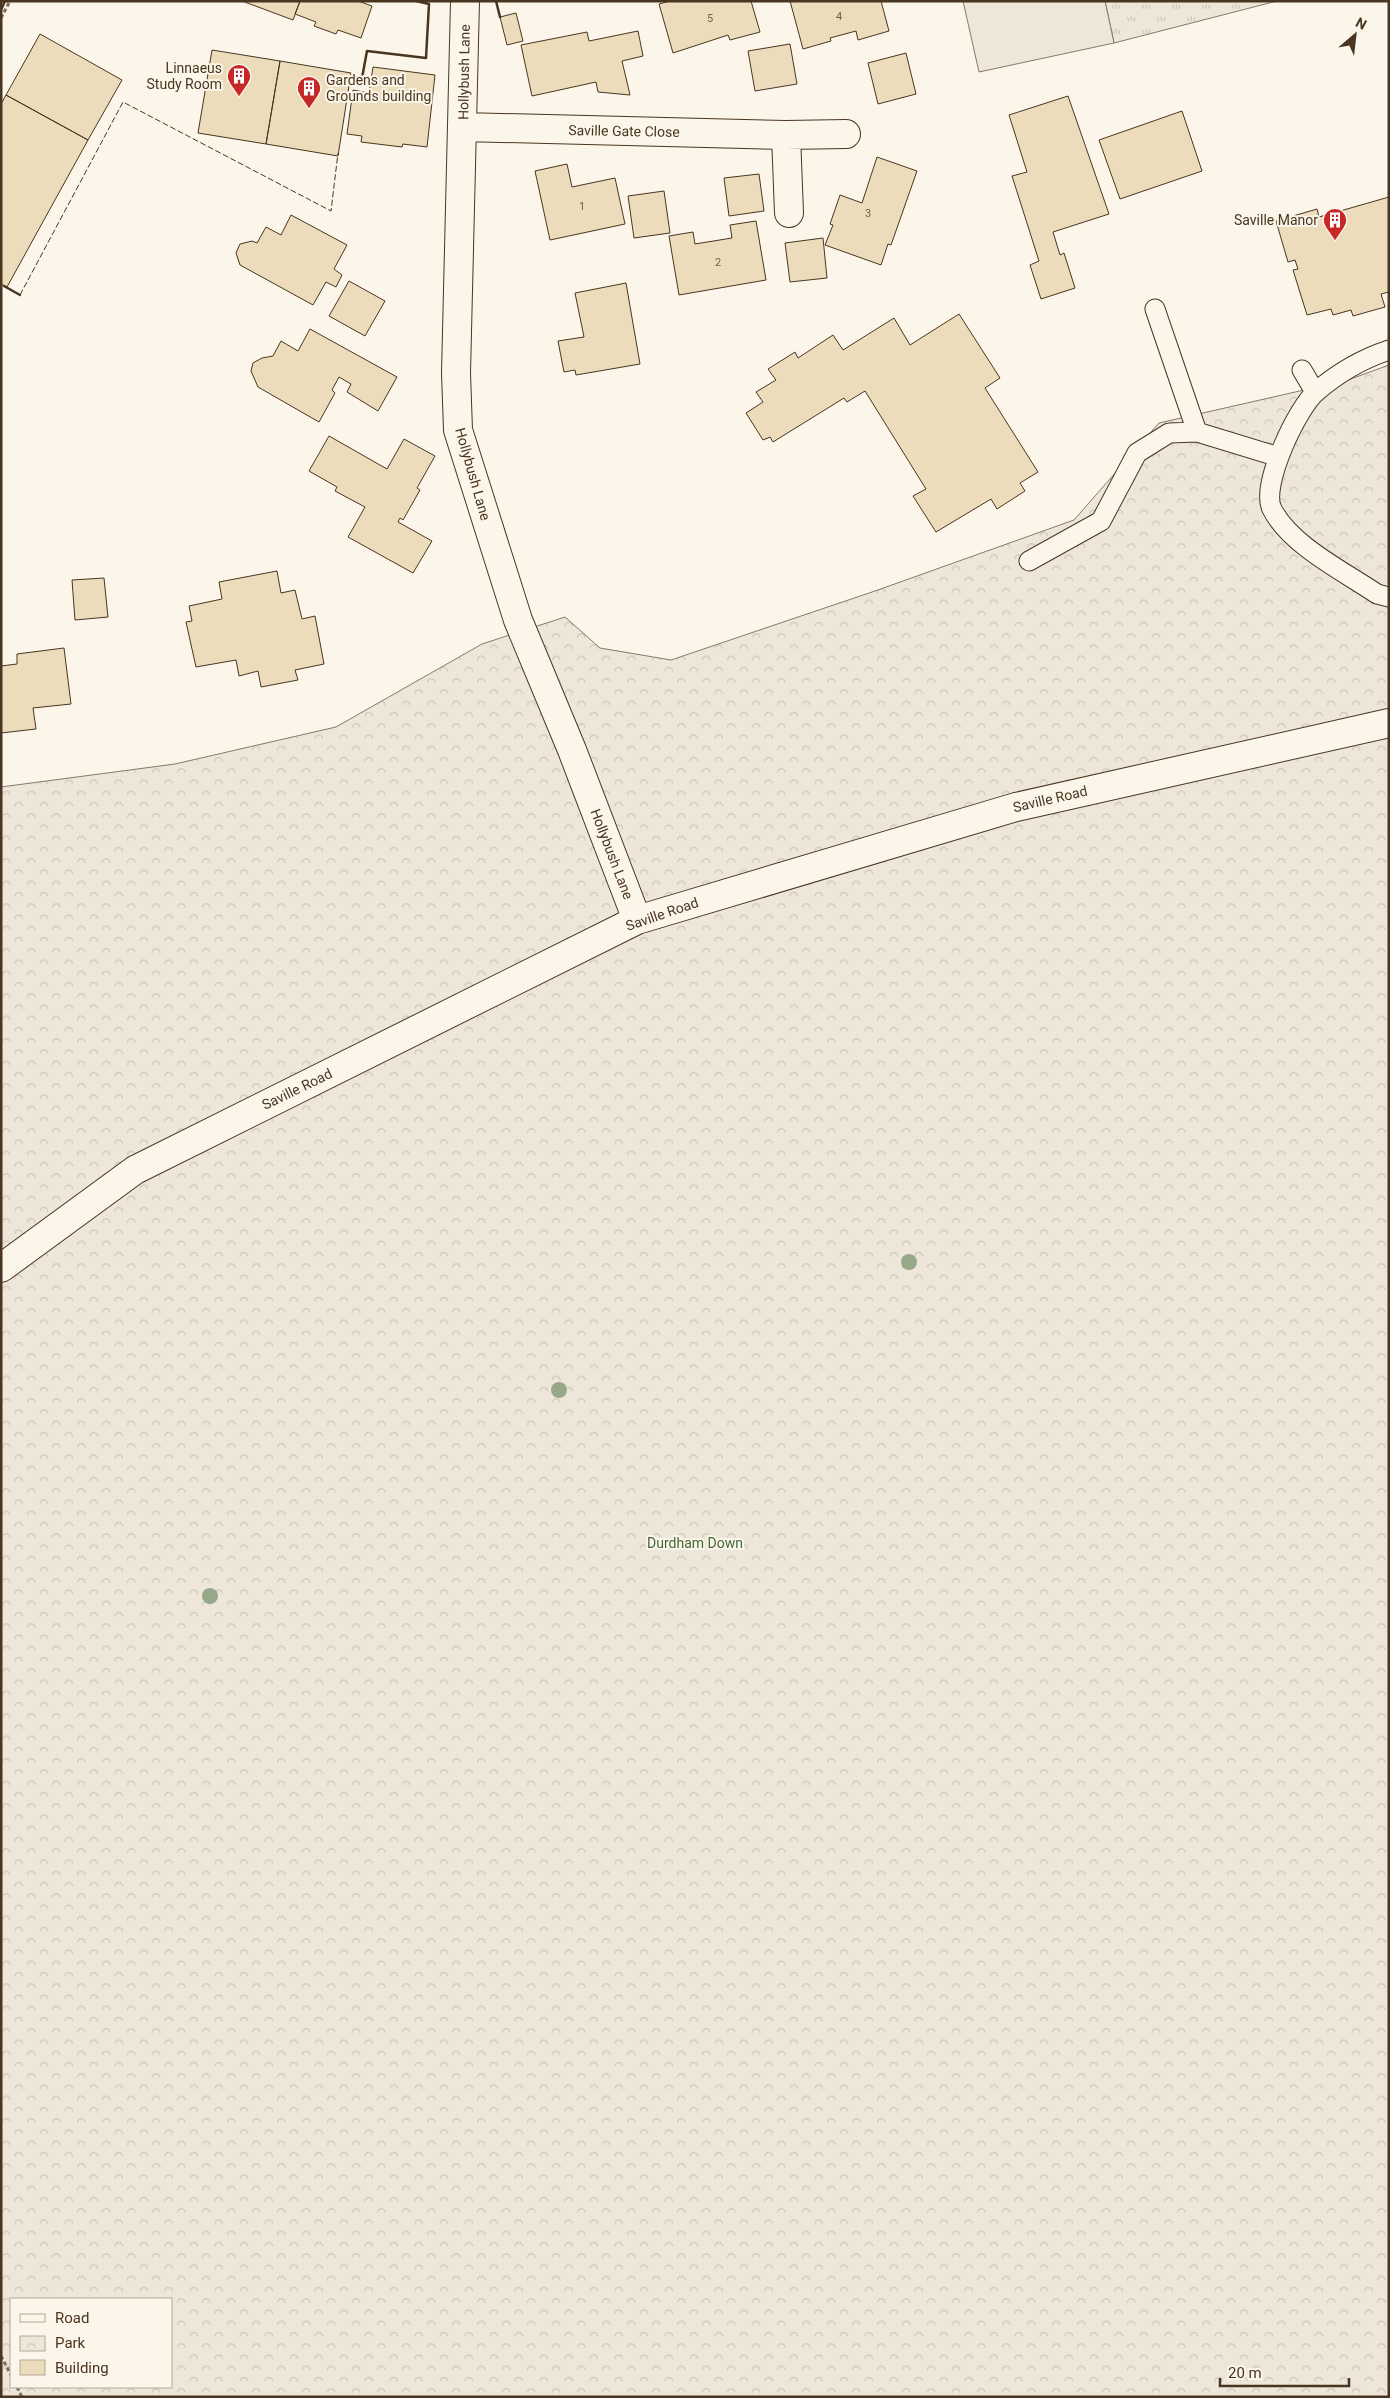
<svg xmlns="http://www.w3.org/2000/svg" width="1390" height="2398" viewBox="0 0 1390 2398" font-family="Roboto,sans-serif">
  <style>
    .grass { fill: url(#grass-tufts); stroke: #887966 }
    .park { fill: url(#park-crowns); stroke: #887966; fill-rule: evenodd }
    .garden { fill: #ede6d9; stroke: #887966 }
    .building { fill: #ecdcbc; stroke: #4a3520 }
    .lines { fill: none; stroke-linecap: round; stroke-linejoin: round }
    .service-casing { stroke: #4a3520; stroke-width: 21 }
    .minor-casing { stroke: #4a3520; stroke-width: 30 }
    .path { stroke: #7f6f5c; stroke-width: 3; stroke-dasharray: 4 2.5; stroke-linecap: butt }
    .service { stroke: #fbf6e9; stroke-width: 19 }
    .minor { stroke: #fbf6e9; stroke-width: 28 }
    .fence { stroke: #4a3520; stroke-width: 1; stroke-dasharray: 6 2.5; stroke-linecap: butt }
    .wall { stroke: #4a3520; stroke-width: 2.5 }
    .tree { fill: #96a887 }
    .labels { text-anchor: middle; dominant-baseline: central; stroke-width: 4; stroke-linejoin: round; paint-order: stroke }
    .number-label { font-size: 11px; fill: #725f47 }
    .poi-label { font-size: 14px; fill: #4a3520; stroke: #fbf6e9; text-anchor: end }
    .street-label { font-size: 14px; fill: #4a3520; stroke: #fbf6e9 }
    .park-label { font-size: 14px; fill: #436837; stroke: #fbf6e9 }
  </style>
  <defs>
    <pattern id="grass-tufts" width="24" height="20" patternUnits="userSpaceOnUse" patternTransform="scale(1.25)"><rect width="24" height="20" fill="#ede6d9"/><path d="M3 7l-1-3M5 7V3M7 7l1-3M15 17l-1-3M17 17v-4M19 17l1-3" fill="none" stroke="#cdc6ba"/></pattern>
    <pattern id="park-crowns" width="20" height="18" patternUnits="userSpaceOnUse" patternTransform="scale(1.25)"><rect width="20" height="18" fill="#ede6d9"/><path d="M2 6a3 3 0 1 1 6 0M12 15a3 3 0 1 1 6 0" fill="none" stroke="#cdc6ba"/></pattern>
  </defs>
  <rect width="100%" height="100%" fill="#fbf6e9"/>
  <path class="grass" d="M1105,1H1277L1114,43Z"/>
  <path class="park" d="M1389,365V2397H1V787L175,764L336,727L482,644L565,617L600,648L671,660L875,591L1074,520L1159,423L1348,380ZM11,2299H171V2387H11Z"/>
  <path class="garden" d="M963,1H1105L1114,43L979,72Z"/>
  <path class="building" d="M242,1H300L293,20Z
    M300,1H358L372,6L361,38L338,30L336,34L314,26L316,22L295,14Z
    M670,1H751L760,32L730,40L728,35L673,53L659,4Z
    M790,1H881L889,31L858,40L856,31L830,38L831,41L803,49Z
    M516,13L523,41L507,45L500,17Z
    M638,31L643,56L622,61L630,95L598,92L596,82L532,96L521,45L587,32L589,41Z
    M40,34L122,80L88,140L6,95Z
    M790,44L797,84L755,91L748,51Z
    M212,50L280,61L266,144L198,133Z
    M906,53L916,94L878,104L868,63Z
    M280,61L351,73L338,156L266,144Z
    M373,67L435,75L427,147L403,144L402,147L361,142L362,136L347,134L353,90L369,93Z
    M6,95L88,140L7,287L1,284V104Z
    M1068,96L1109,214L1053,232L1060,255L1064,253L1075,288L1041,299L1030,265L1039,261L1012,176L1027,172L1009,115Z
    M1182,111L1202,171L1120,199L1099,140Z
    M877,157L917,171L891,245L888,244L881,265L825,245L833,225L830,224L840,195L862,203Z
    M567,164L572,187L615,178L625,224L550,240L535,171Z
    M759,174L764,211L729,216L724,178Z
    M664,191L670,233L634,238L628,196Z
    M1389,197V292L1381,294L1385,307L1353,316L1351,310L1333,315L1331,309L1307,315L1293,270L1298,269L1295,260L1288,262L1276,221L1317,209L1319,217Z
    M291,215L347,245L334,269L342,275L336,287L326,282L313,305L240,265L236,253L240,244L252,241L257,243L266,227L281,235Z
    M756,221L766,280L679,295L669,236L693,232L695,244L732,238L730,225Z
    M823,238L827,278L790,282L785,243Z
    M349,281L385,301L365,336L329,316Z
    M626,283L640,364L576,375L575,370L564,372L558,341L584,337L575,293Z
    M959,314L1000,378L985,388L1038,472L1020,483L1025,491L997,509L991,499L936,532L913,496L926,489L865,391L847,402L844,398L773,442L770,437L763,440L746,413L763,402L756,392L776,380L768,369L795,352L798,358L833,335L843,350L894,318L910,345Z
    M310,329L397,377L378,411L347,392L351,384L339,377L332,390L335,393L319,422L258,387L251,371L253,363L262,358L273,356L281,341L298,351Z
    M329,436L387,469L404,439L435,456L417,488L420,490L403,520L400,518L398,522L432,541L413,573L348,537L365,507L335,491L337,487L309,471Z
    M277,571L281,593L295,590L302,619L315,616L324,664L295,670L298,680L261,687L258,671L239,676L236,660L196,667L186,622L192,621L189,606L222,599L219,582Z
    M104,578L108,617L75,620L72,580Z
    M64,648L71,704L33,708L36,729L1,733V666L17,664V654Z"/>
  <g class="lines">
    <g class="service-casing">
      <path id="service" d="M1155,309L1197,432
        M1389,350C1362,359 1338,373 1317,391C1298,406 1260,486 1272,509C1290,545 1343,571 1377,594L1389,597
        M1302,370L1315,392
        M1029,561L1101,521L1137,453L1169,433L1197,432L1279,457"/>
    </g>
    <g class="minor-casing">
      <path id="minor" d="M465,1L456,373L458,430L518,620L572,750L637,920
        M463,127L786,135L846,134
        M786,135L789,213
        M1,1268L135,1170L637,920L1016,807L1389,723"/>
    </g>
    <path class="path" d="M1,18L10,1
      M1,2356L11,2375
      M17,2387L22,2397"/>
    <use href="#service" class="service"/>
    <use href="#minor" class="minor"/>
    <path class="fence" d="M20,295L123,102L331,211L338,153"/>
    <path class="wall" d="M496,1L500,17
      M1,10L5,1
      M348,78H362L367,51L426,58L429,4L416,1
      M4,286L20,295"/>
  </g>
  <g class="tree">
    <circle cx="909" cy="1262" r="8"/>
    <circle cx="559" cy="1390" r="8"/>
    <circle cx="210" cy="1596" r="8"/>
  </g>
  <defs>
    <g id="building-pin" transform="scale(1.25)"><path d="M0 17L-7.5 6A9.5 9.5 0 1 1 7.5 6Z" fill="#c62828" stroke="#fbf6e9"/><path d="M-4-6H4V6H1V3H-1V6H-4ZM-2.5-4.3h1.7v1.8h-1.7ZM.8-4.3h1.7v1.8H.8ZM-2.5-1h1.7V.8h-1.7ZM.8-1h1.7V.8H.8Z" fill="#fff"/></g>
  </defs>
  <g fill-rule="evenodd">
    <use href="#building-pin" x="239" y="76"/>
    <use href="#building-pin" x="309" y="88"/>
    <use href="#building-pin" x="1335" y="220"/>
  </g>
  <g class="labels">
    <g class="number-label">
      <text x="839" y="16">4</text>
      <text x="710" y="18">5</text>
      <text x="582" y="206">1</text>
      <text x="868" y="213">3</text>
      <text x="718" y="262">2</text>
    </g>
    <g class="poi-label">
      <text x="222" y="68">Linnaeus<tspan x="222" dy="16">Study Room</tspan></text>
      <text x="326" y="80" text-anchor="start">Gardens and<tspan x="326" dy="16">Grounds building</tspan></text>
      <text x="1318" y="220">Saville Manor</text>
    </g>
    <g class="street-label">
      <text transform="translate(464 72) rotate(-89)">Hollybush Lane</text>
      <text transform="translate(624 131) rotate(1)">Saville Gate Close</text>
      <text transform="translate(473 474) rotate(74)">Hollybush Lane</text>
      <text transform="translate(1050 799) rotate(-13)">Saville Road</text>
      <text transform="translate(612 854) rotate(69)">Hollybush Lane</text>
      <text transform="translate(662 914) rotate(-19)">Saville Road</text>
      <text transform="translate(297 1089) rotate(-26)">Saville Road</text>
    </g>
    <g class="park-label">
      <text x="695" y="1543">Durdham Down</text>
    </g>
  </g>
  <rect width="1390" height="2398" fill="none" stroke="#4a3520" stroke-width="5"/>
  <rect x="10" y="2298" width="162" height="90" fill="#fbf6e9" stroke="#b4a999"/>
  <rect x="20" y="2314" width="25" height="8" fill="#fbf6e9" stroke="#b4a999"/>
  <text x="55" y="2323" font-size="15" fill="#4a3520">Road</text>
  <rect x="20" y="2336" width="25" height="15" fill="url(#park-crowns)" stroke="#b4a999"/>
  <text x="55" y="2348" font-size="15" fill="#4a3520">Park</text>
  <rect x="20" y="2360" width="25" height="15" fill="#ecdcbc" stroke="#b4a999"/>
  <text x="55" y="2373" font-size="15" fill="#4a3520">Building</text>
  <g transform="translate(1355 35) rotate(28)" stroke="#fbf6e9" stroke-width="4" paint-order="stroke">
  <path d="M0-4L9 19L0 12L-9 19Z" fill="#4a3520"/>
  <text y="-8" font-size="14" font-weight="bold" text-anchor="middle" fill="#4a3520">N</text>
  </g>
  <path d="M1220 2378v8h129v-8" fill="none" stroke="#4a3520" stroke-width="2.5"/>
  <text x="1228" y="2378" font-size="15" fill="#4a3520" stroke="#fbf6e9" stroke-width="4" paint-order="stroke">20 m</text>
</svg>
